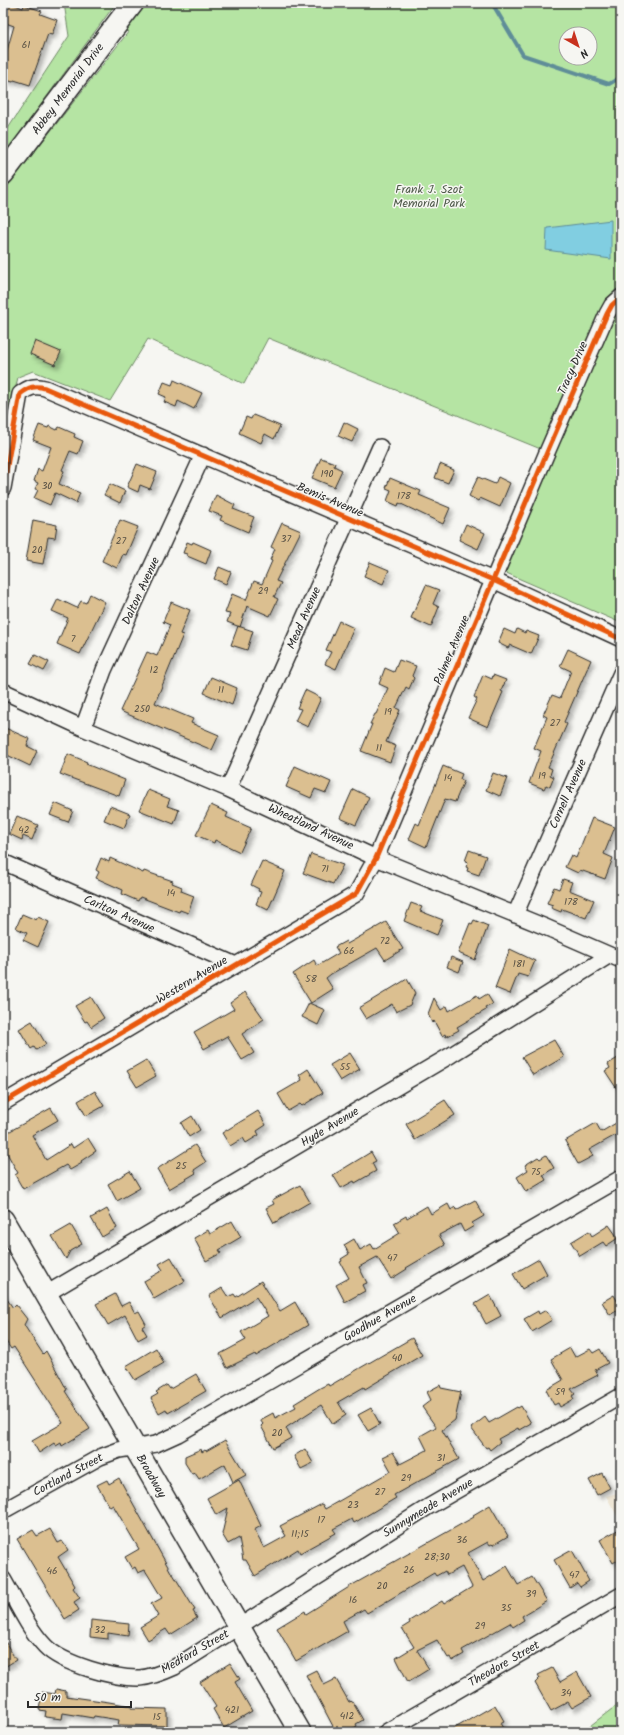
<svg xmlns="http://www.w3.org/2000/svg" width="624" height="1735" viewBox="0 0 624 1735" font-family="Kalam,sans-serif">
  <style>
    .built { fill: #eee6d5 }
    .green { fill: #b5e4a3; stroke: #708867; fill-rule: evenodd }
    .water { fill: #81cee1; stroke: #5f8d98 }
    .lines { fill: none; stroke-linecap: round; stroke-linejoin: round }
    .stream { stroke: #5f8d98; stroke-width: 4 }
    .building { fill: #dbbf90; stroke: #2b2b2b; filter: url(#shadow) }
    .street-casing { stroke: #2b2b2b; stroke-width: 18 }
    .secondary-casing { stroke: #2b2b2b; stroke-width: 24 }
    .street { stroke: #f6f6f2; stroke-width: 15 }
    .secondary { stroke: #f6f6f2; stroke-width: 21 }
    .cycleway-casing { stroke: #f6f6f2; stroke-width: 8 }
    .cycleway { stroke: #e8590c; stroke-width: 5 }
    .labels { text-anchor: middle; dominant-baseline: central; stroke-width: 3; stroke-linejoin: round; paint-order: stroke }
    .number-label { font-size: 10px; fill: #575044 }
    .street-label { font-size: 12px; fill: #2b2b2b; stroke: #f6f6f2 }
    .park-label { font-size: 12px; fill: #4e5949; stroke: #f6f6f2 }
  </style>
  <defs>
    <filter id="shadow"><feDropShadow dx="3.5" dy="3.5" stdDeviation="2" flood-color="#0004"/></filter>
  </defs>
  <rect width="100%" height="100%" fill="#f6f6f2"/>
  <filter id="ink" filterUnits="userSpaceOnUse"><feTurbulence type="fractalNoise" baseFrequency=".025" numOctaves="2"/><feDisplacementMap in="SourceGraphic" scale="8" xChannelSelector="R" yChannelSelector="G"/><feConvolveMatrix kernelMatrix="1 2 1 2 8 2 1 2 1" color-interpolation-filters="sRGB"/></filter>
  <g filter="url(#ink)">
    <path class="built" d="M621,1492V1523L606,1496Z"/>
    <path class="green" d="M64,3H116L3,156V136L69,36Z
      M147,3H621V623L504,572L553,454L268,338L244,384L148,339L110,401L33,371L18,377L3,445V192L129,31L123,32ZM566,34H590V58H566Z
      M621,1702V1732H582Z"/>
    <path class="water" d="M611,220V259L546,250L547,228Z"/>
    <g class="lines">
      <path class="stream" d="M492,3L523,55L609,84L621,77"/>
    </g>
    <path class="building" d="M3,3H10L23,8L24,5L42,11L40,14L57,20L52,35L48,34L30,85L14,80L13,82L3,79V64L14,26L3,22Z
      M35,341L61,352L55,365L30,354Z
      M174,380L202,393L194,409L178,401L176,407L164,402L166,397L159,394L164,382L172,385Z
      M253,415L280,426L274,439L265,434L261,443L239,433L246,417L251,419Z
      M344,422L358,429L352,442L338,436Z
      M39,425L48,428L49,426L57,430L59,427L75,434L74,437L83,441L78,454L70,451L62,470L64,471L59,484L80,493L76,503L55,493L50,505L34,498L38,490L35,489L38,483L34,481L38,469L42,471L51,447L33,440Z
      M321,458L335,463L334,466L342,470L334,487L312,478Z
      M137,464L157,472L150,489L140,485L138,492L127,487Z
      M440,464L454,470L448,483L435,478Z
      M478,477L495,484L498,477L510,483L500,507L480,498L478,501L469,496Z
      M390,478L421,491L419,495L450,508L443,524L399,503L398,506L387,501L391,490L386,488Z
      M110,484L125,491L120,503L104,495Z
      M216,495L235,505L233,509L254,517L248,532L220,520L222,516L209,511Z
      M33,520L57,525L55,538L48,537L43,564L26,561Z
      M120,520L138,527L126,555L123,554L117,568L102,561Z
      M282,523L301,531L276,581L281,583L274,597L278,599L270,616L247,606L240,627L227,622L230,614L225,613L232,594L246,600L254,581L262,584L272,561L270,560L275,549L271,547Z
      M466,524L485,533L478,549L459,540Z
      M187,542L192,544L193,542L211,550L206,564L187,556V554L183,553Z
      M370,562L389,570L383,584L364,576Z
      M219,567L231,572L226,584L214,579Z
      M426,585L439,590L433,604L439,607L431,627L411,618Z
      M90,594L105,602L80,654L57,644L68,618L52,611L58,599L77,608L81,601L86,603Z
      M171,602L190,610L180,634L183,635L155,703L193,719L191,723L219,735L212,750L120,711L147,652L157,656L170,625L163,622Z
      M339,621L354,628L336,669L325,664L331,652L326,650Z
      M238,626L253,631L247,650L231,645Z
      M504,629L515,634L517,629L525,633L526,631L539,636L531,654L510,645L508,648L498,643Z
      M568,649L591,660L564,722L567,724L548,767L552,769L550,775L554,777L550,787L546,785L544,789L529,783L541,751L534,748L547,717L543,715L552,695L560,698L571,671L560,666Z
      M35,655L49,662L44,671L30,664Z
      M399,660L416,666L412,676L414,678L409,689L406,687L396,708L400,710L386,742L396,746L390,762L361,751L372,724H370L375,714H376L388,688L379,684L385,668L394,672Z
      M483,675L492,679L493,675L506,680L501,691L503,692L488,727L468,718L477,699L474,697Z
      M211,677L237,688L232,705L204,693Z
      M305,690L321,698L308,727L295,721L301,709L297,708Z
      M3,727L30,739L27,746L37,751L30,766L3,753Z
      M68,754L87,762L86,764L125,780L119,796L60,774Z
      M295,766L331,782L326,793L315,789L311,798L286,787Z
      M443,766L462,774L460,779L464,781L455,802L445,799L426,847L409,839L416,823L419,825Z
      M493,773L507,778L500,796L486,790Z
      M353,789L369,797L356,825L340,818Z
      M148,790L170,799L167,806L179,810L174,824L139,810Z
      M55,803L73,811L68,822L50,815Z
      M211,805L228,813L226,817L251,828L240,852L215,840L214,843L196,835Z
      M110,806L130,814L124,828L104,820Z
      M17,816L38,825L32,840L23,836L22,840L9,834Z
      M592,818L615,827L604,854L613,858L605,879L580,870L578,873L565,867L571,855L576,858Z
      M469,850L486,856L479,875L467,871L468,868L466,867L468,862L465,861Z
      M311,854L343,865L333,884L303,873Z
      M101,858L109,862L110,858L143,873L144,871L173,881L172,883L182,887L181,891L194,896L188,913L180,910L179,912L140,897L138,901L122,894L123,890L96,878L99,872L96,870Z
      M262,861L285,871L268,910L256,904L261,892L258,891L259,889L251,885Z
      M563,879L572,882L569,890L594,900L586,918L562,909L561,912L551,908L553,905L547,903L554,887L559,889Z
      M411,903L422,907L420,911L443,920L437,935L404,921Z
      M22,914L36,920L38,917L49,922L38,947L23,940L27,933L16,928Z
      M474,920L488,926L475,960L458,953L470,923L472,924Z
      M386,922L403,949L385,960L377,948L331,974L326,978L333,989L311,1003L293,974L314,960L317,966L339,953L335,947L346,941L347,944Z
      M510,949L535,961L528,977L518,974L510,994L495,988Z
      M451,957L463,962L459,972L447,967Z
      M407,979L415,993L410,1005L396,1012L392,1004L366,1019L359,1008Z
      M245,992L264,1019L242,1034L254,1053L242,1060L227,1036L204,1049L194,1032L234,1009L230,1003Z
      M487,994L493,1004L485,1008L486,1010L457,1027L459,1030L446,1037L445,1034L442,1036L434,1021L432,1023L428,1014L434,998L441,1010L447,1006L449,1011L477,995L479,999Z
      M91,997L104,1018L91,1027L87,1021L85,1022L75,1006Z
      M309,1003L325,1010L318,1025L302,1017Z
      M32,1021L46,1044L36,1050L34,1047L31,1049L19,1029Z
      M554,1040L564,1057L533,1075L522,1057Z
      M350,1053L360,1069L340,1081L330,1065Z
      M621,1056V1095L605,1071L610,1068L608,1064Z
      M146,1060L156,1076L137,1087L127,1071Z
      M308,1069L323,1093L302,1106L300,1104L288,1111L278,1094L302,1080L299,1075Z
      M95,1091L104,1106L86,1116L78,1101Z
      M445,1100L455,1115L415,1140L406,1124Z
      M51,1108L58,1120L32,1135L46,1160L71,1144L73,1148L88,1138L96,1151L81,1161L82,1163L70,1170L66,1165L23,1189L15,1175L18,1173L3,1146V1135Z
      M258,1111L266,1125L257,1131L259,1135L246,1143L243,1138L230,1146L222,1133Z
      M192,1116L200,1130L189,1137L181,1123Z
      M621,1120V1132L589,1150L593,1156L578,1164L565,1141L596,1123L601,1132Z
      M195,1145L206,1162L194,1170L196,1173L169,1189L157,1169Z
      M371,1152L376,1161L372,1163L376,1171L355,1183L354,1181L341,1188L333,1175Z
      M546,1155L554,1168L543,1175L546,1180L526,1192L517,1177L528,1170L525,1165L538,1157L540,1159Z
      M130,1171L140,1188L117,1201L108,1184Z
      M300,1185L310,1202L274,1223L266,1208L274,1204L272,1200Z
      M475,1200L484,1216L472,1223L474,1226L464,1232L460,1224L439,1235L445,1245L406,1268L407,1269L391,1279L377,1257L359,1267L367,1283L362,1285L365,1291L345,1302L336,1285L349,1278L340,1262L342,1261L341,1259L349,1254L344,1245L354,1239L360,1250L371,1244L374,1249L400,1233L394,1223L406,1216L407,1218L427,1206L431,1214L448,1204L451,1210L455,1207L456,1210Z
      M107,1209L117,1228L102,1237L91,1218Z
      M232,1221L241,1237L219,1250L221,1253L206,1261L194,1238L208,1230L210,1234Z
      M71,1225L82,1244L70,1251L66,1259L52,1236Z
      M609,1225L618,1238L606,1246L603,1242L580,1256L571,1242L589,1231L592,1236Z
      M171,1257L185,1281L154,1299L144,1281L163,1270L159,1264Z
      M539,1259L547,1274L522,1289L513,1274Z
      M261,1281L280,1311L295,1302L308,1325L256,1356L255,1354L227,1368L220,1354L246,1340L241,1332L268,1316L256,1297L222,1318L209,1296L222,1288L228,1297L234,1294L236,1297Z
      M3,1293L13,1308L16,1305L27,1319L24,1325L43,1354L46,1351L67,1390L65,1391L90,1429L62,1446L61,1443L56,1446L54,1443L39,1453L32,1441L63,1423L14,1347L11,1349L3,1337Z
      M115,1294L121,1306L129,1302L135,1313L139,1311L146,1324L142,1327L147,1335L138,1340L125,1315L108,1325L96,1304Z
      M490,1295L501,1316L486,1324L475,1304Z
      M614,1295L621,1308L610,1315L602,1302Z
      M546,1310L552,1320L532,1332L524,1319L538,1311L539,1314Z
      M412,1338L422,1355L365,1389L364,1387L338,1402L346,1415L333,1424L321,1405L287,1427L286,1428L291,1438L273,1448L261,1426L263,1424L260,1420L273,1413L275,1418L296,1407L294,1404L320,1388L328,1384L329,1386Z
      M156,1348L164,1363L135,1380L126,1366Z
      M570,1348L575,1357L590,1349L593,1353L600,1349L608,1363L595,1370L598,1375L571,1389L575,1394L572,1396L574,1399L560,1407L558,1403L554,1405L546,1390L563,1380L551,1359Z
      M196,1374L206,1391L168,1413L166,1409L159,1413L151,1398L158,1394L156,1392L167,1385L170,1389Z
      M440,1385L441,1388L461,1392L455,1420L442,1430L459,1459L394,1495L396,1498L371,1513L354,1523L352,1519L333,1529L336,1533L300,1553L298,1549L255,1576L246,1560H243L239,1538L228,1544L222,1534L228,1508L216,1515L207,1498L239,1480L261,1526L254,1530L264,1548L286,1536L280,1526L322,1504L325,1509L391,1471L383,1457L393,1452L400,1464L427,1450L420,1436L436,1427L422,1407L431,1400L427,1392Z
      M521,1406L531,1423L519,1430L518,1428L498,1439L500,1442L490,1450L488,1447L486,1448L471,1428L485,1417L489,1423L517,1407L518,1408Z
      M371,1408L380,1424L368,1431L358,1415Z
      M225,1440L246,1475L233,1482L225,1464L199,1479L195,1473L192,1474L185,1463V1456L201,1449L202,1452L205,1450L206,1451Z
      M305,1449L313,1463L301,1469L294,1456Z
      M602,1473L610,1488L597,1495L589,1480Z
      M119,1478L172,1574H173L195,1610L193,1611L197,1618L170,1635L166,1629L148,1640L140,1627L158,1616L151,1604L162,1598L145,1570L138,1573L135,1567L132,1569L125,1557L139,1549L113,1505L110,1507L97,1485L107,1480L109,1484Z
      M490,1505L508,1536L493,1545L492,1544L490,1545L488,1542L468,1553L483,1581L507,1566L518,1585L532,1577L547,1601L522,1616L524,1620L513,1627L510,1623L462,1650L464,1654L452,1661L450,1657L448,1658L437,1640L417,1650L429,1669L408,1682L396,1658L414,1647L402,1628L410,1623L409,1621L442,1601L444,1604L472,1587L462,1567L447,1575L445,1571L436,1576L434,1573L367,1613L364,1609L343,1621L348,1631L296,1661L277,1628L305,1611L306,1614L354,1584L474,1517L473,1515Z
      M621,1528V1558L613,1563L600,1540Z
      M50,1529L58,1543L62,1541L68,1550L58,1557L75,1586L73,1588L80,1598L74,1602L79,1610L65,1619L17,1539L33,1530L37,1536Z
      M572,1550L589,1581L580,1587L577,1583L570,1588L554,1560Z
      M91,1620L129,1624L128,1636L108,1633V1639L90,1637Z
      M3,1638L16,1660L3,1668Z
      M230,1663L240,1679L235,1682L252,1711L224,1728L213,1709L216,1707L200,1682Z
      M552,1668L560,1682L577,1672L591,1697L572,1708L568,1702L551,1711L535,1683L540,1678L538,1675Z
      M316,1670L324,1685L336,1679L349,1702L352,1701L363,1720L356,1724L357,1726L347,1732H336L306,1675Z
      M56,1689L66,1691V1696L109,1702L131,1706V1708L167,1709V1726L118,1725L119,1720L94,1716L93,1718L63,1713L62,1719L45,1717L46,1711L39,1710L42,1692L55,1694Z
      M495,1705L504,1721L500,1723L505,1732H448Z"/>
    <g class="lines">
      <g class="street-casing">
        <path id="street" d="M3,488L20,394C29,387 35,385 45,388L493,580L621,639
          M3,691L83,728L228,789L376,858L543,926L621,960
          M83,728L104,670L203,455
          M228,789L380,447
          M3,862L236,965
          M515,915L621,673
          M3,1103L356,894L376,858L548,450L607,314L612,305L621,297
          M46,1294L451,1055L610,955
          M3,1511L100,1457L119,1450L156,1444L178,1434L621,1178
          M3,1579C16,1601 27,1627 45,1646C62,1664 116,1679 140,1678C152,1677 164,1672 175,1667L428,1507L621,1396
          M386,1732L621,1595"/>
      </g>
      <g class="secondary-casing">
        <path id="secondary" d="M3,174L133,3
          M3,1220L300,1732"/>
      </g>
      <use href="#street" class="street"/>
      <use href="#secondary" class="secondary"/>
      <g class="cycleway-casing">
        <path id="cycleway" d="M3,488L20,394C29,387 35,385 45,388L493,580L621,639
          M3,1103L356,894L376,858L548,450L607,314L612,305L621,297"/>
      </g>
      <use href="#cycleway" class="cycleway"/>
    </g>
  </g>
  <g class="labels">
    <g class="number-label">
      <text x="26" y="45">61</text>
      <text x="327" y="474">190</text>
      <text x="47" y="486">30</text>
      <text x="404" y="496">178</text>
      <text x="286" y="539">37</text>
      <text x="121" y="541">27</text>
      <text x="37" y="550">20</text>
      <text x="263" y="591">29</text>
      <text x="73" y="639">7</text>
      <text x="154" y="670">12</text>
      <text x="221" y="690">11</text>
      <text x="142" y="709">250</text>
      <text x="388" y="712">19</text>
      <text x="555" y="723">27</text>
      <text x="379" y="748">11</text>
      <text x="542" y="776">19</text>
      <text x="448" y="778">14</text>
      <text x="24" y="830">42</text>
      <text x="325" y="869">71</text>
      <text x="171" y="893">14</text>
      <text x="571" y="902">178</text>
      <text x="385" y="941">72</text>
      <text x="349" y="951">66</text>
      <text x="519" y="964">181</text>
      <text x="311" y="979">58</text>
      <text x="345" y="1067">55</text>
      <text x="181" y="1166">25</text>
      <text x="536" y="1172">75</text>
      <text x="392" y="1258">47</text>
      <text x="397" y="1358">40</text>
      <text x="560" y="1392">59</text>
      <text x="277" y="1433">20</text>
      <text x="441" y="1458">31</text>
      <text x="406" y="1478">29</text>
      <text x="380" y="1492">27</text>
      <text x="353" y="1505">23</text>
      <text x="321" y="1520">17</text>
      <text x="300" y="1534">11;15</text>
      <text x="462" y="1540">36</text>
      <text x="437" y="1557">28;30</text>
      <text x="409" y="1570">26</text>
      <text x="52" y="1571">46</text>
      <text x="574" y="1575">47</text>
      <text x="382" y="1586">20</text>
      <text x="531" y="1594">39</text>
      <text x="353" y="1600">16</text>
      <text x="506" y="1608">35</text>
      <text x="480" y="1626">29</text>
      <text x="100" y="1630">32</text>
      <text x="566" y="1693">34</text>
      <text x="232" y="1710">421</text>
      <text x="347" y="1716">412</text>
      <text x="157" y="1717">15</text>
    </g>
    <g class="street-label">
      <text transform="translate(68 89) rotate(-53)">Abbey Memorial Drive</text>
      <text transform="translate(573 368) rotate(-66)">Tracy Drive</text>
      <text transform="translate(330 500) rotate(23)">Bemis Avenue</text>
      <text transform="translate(141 591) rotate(-65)">Dalton Avenue</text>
      <text transform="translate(304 618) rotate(-66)">Mead Avenue</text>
      <text transform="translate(452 650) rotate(-67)">Palmer Avenue</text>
      <text transform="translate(568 794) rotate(-66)">Cornell Avenue</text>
      <text transform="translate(311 827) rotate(25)">Wheatland Avenue</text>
      <text transform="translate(119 914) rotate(24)">Carlton Avenue</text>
      <text transform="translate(192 980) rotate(-31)">Western Avenue</text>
      <text transform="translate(330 1127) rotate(-31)">Hyde Avenue</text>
      <text transform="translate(380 1318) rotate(-30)">Goodhue Avenue</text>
      <text transform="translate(68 1475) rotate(-28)">Cortland Street</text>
      <text transform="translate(151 1476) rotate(60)">Broadway</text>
      <text transform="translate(428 1508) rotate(-31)">Sunnymeade Avenue</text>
      <text transform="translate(195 1652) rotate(-30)">Medford Street</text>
      <text transform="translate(504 1664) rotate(-30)">Theodore Street</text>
    </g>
    <g class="park-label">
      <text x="429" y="189">Frank J. Szot<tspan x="429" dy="14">Memorial Park</tspan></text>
    </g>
  </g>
  <rect width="624" height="1735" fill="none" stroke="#f6f6f2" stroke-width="16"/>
  <rect x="8" y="8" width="608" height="1719" fill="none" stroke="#2b2b2b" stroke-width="1.5" filter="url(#ink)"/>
  <g transform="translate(578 46) rotate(141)"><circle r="19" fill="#f6f6f2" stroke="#a5a5a2"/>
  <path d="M0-3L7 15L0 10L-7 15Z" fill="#c8321e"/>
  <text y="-6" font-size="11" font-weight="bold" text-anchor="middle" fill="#2b2b2b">N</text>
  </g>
  <path d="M28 1701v6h103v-6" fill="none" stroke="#2b2b2b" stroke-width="2"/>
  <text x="34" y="1701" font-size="12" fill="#2b2b2b" stroke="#f6f6f2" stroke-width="3" paint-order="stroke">50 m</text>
</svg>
